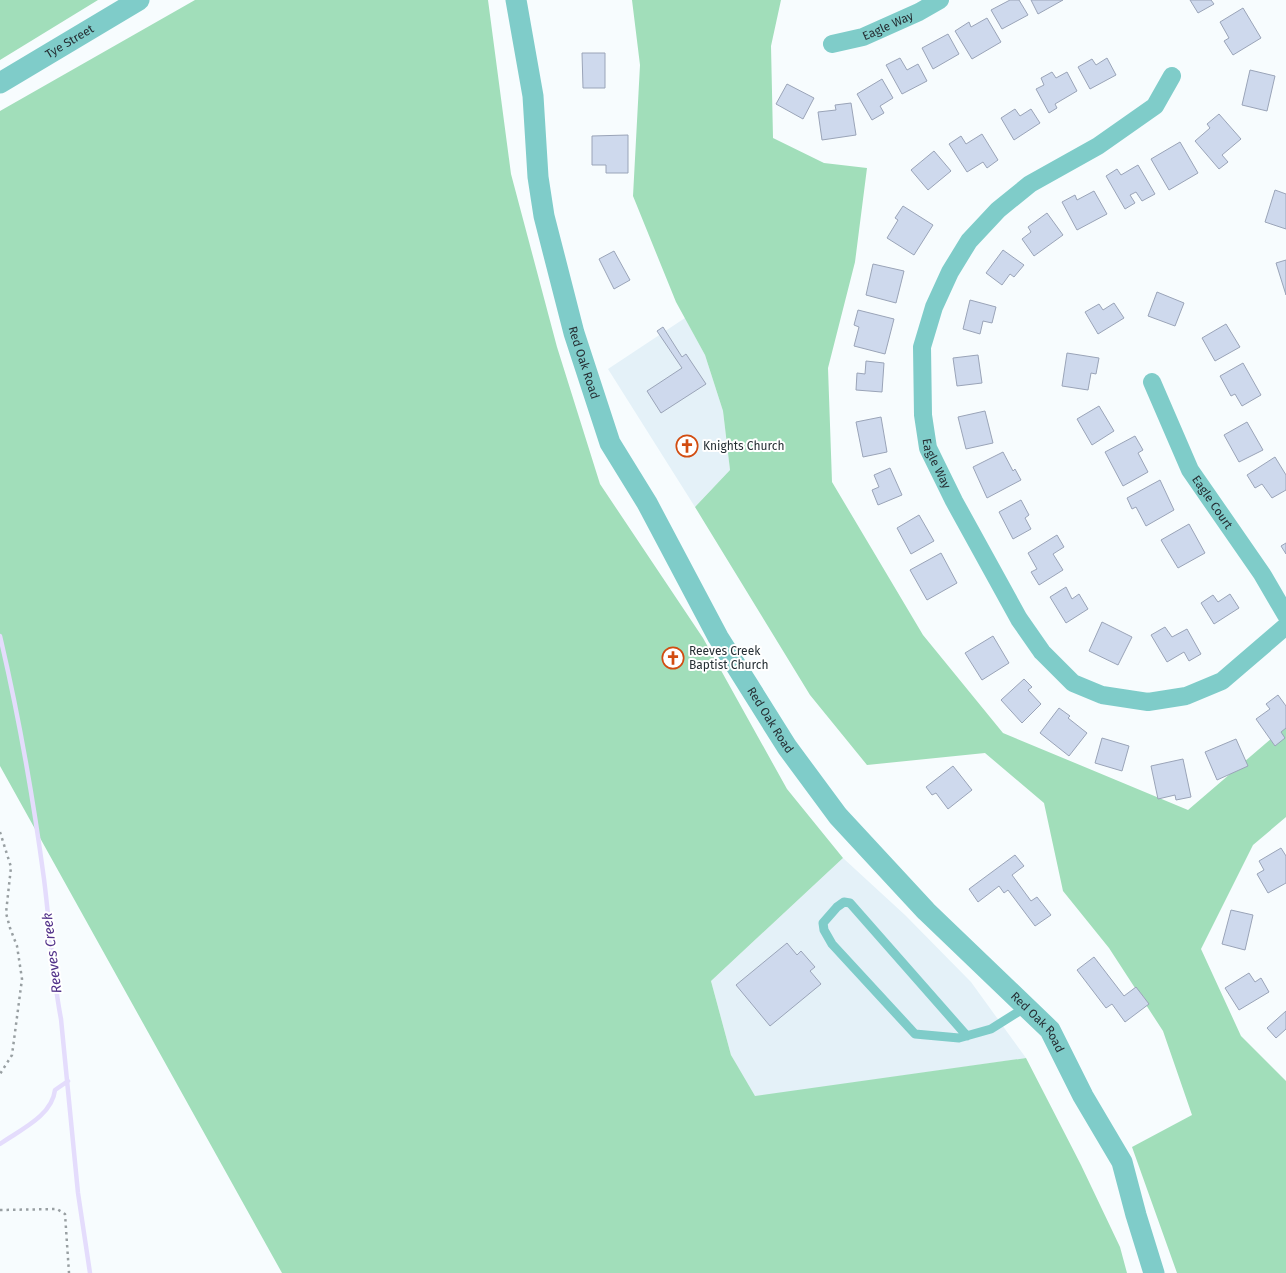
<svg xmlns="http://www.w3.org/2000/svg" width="1286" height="1273" viewBox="0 0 1286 1273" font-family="'Fira Sans',sans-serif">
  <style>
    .built { fill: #e4f1f8 }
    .green { fill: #a1deba }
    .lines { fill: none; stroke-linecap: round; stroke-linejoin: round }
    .stream { stroke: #e4dcfc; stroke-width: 4.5 }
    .building { fill: #ced9ed; stroke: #9aa4b8 }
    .path { stroke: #989fa2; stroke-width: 2.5; stroke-dasharray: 2.5 4; stroke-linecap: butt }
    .service { stroke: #7fccc9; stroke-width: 9 }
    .minor { stroke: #7fccc9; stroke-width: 18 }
    .tertiary { stroke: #7fccc9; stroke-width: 21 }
    .labels { text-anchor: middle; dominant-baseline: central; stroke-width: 4; stroke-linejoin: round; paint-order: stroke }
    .street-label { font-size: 12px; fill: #262f34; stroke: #fff }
    .poi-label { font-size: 12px; fill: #262f34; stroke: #fff; text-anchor: start }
    .water-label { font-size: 14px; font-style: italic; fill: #513189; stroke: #fff }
  </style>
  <rect width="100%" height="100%" fill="#f7fcfe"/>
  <path class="built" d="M685,318L705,355L723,411L730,470L695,507L608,369Z
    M843,858L905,915L971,982L1026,1058L754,1097L731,1055L711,981Z"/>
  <path class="green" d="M0,0H98L0,60Z
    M195,0H488L511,174L557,347L600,484L703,638L787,789L843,858L711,981L731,1055L755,1096L1026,1058L1081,1165L1120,1247L1127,1273H282L0,766V111Z
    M632,0H781L771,46L773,138L824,163L867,168L855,262L828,368L832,482L923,635L1003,733L1188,810L1286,726V817L1253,845L1201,949L1241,1036L1286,1081V1273H1177L1132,1147L1192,1115L1163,1031L1109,948L1063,891L1044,803L985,753L867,765L810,695L695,507L730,470L723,411L705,355L676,302L633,196L640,65Z"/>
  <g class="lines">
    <path class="stream" d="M0,636C19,717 33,797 44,879C50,926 52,973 61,1019L78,1193L90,1273
      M0,1144C20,1130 52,1116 55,1090L68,1081"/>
  </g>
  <path class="building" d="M1010,0H1019L1028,15L1002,29L991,10Z
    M1031,0H1063L1038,14Z
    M1190,0H1211L1214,4L1198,13Z
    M1243,8L1261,38L1233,55L1224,41L1229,38L1220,22Z
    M987,18L1001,42L972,59L955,31L969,22L971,27Z
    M948,34L959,54L933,69L922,48Z
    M582,53H605V88H583Z
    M900,58L907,70L918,64L927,81L902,94L886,65Z
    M1107,58L1116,75L1090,89L1078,67L1092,59L1096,65Z
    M1250,70L1275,76L1267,111L1242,105Z
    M1052,72L1056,78L1067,72L1077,91L1055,104L1057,108L1049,113L1036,89L1044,85L1041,78Z
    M882,79L893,98L880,106L884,113L872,120L857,94Z
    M787,84L814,98L803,119L776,104Z
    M851,103L856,135L822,140L818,112L836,110L835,105Z
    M1015,109L1020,116L1031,109L1040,123L1014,140L1001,118Z
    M1219,114L1241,139L1222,155L1228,162L1219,169L1195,141L1210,128L1207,124Z
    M982,134L998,160L987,168L983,162L967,172L949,144L961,136L966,144Z
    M628,135V173H606V165H592V136Z
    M1180,142L1198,173L1169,190L1151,159Z
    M934,151L951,171L928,190L911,170Z
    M1138,165L1155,194L1142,201L1136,192L1130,195L1135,203L1125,209L1106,176L1117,169L1121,175Z
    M1275,190L1286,194V229L1265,222Z
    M1094,191L1107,214L1077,230L1062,202L1075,195L1077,200Z
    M903,206L933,225L914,255L887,238L898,220L895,218Z
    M1047,213L1063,235L1034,256L1022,239L1031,232L1028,227Z
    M1003,250L1024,265L1014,277L1010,274L1002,285L986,273Z
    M614,251L630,280L614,289L599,259Z
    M1286,260V295L1276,263Z
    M873,264L904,271L896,303L866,295Z
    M1157,292L1184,303L1175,326L1148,316Z
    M970,300L996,307L992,323L983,321L980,334L963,329Z
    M1114,303L1124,318L1098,334L1085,312L1099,304L1103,310Z
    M858,310L894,319L885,354L854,346L859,327L854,325Z
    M1226,324L1240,347L1215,361L1202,338Z
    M663,327L682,357L686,354L706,384L661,413L647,391L682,368L657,331Z
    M1067,353L1099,358L1096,374L1091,373L1088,390L1062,386Z
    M978,355L982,383L957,386L953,358Z
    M866,361L884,363L882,392L856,390L857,373L865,374Z
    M1243,363L1261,395L1242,406L1235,394L1231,396L1220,376Z
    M1099,406L1114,431L1092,445L1077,419Z
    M985,411L993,443L966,449L958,417Z
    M881,417L887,452L863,457L856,422Z
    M1247,422L1263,450L1239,462L1224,435Z
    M1135,436L1143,450L1138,453L1148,472L1123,486L1105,452Z
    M1003,452L1013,471L1015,469L1021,480L987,498L973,467Z
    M1275,457L1286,475V490L1272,498L1262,484L1255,488L1247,475Z
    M890,468L902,495L878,505L872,490L879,487L874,475Z
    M1160,480L1174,510L1146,526L1136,507L1132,509L1127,498Z
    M1021,500L1029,515L1025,518L1031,529L1013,539L999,512Z
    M919,515L934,541L911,554L897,528Z
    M1189,524L1205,553L1178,568L1161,540Z
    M1057,535L1064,547L1053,554L1063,570L1039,585L1031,572L1037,569L1028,553Z
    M1286,543V554L1281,546Z
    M941,553L957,583L927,600L910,570Z
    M1066,587L1072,599L1079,594L1088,609L1066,623L1050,597Z
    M1230,594L1239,608L1214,624L1201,603L1213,595L1218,602Z
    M1102,622L1132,637L1118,665L1089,651Z
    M1165,627L1172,637L1187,629L1201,654L1189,661L1184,652L1167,662L1151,635Z
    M993,636L1009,663L982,680L965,653Z
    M1024,679L1032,687L1028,690L1041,704L1022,723L1001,700Z
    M1278,695L1286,706V728L1281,732L1285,738L1275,746L1256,719L1270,709L1266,704Z
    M1059,708L1070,716L1068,718L1087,733L1069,756L1040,733Z
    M1102,738L1129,746L1122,771L1095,763Z
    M1236,739L1248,766L1217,780L1205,752Z
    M1183,759L1191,797L1176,800L1175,795L1158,799L1151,766Z
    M953,766L972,790L948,809L936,793L932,795L926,787Z
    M1281,848L1286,856V883L1268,893L1257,874L1264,870L1259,861Z
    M1015,855L1024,866L1012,875L1031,901L1037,897L1051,915L1035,926L1008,890L1004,893L999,886L978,902L969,889Z
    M1231,910L1253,915L1245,950L1222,944Z
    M787,943L797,955L801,951L815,967L810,971L821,984L770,1026L736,985Z
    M1094,957L1124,996L1136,987L1149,1004L1125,1022L1112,1004L1106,1008L1077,970Z
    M1249,973L1255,982L1261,978L1269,992L1239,1010L1225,988Z
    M1286,1011V1029L1276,1038L1267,1028Z"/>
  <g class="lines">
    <path class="path" d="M0,832L11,867L6,913L10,928L17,946L22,979L12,1055L0,1074
      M0,1210L57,1209L65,1214L69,1273"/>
    <path class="service" d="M967,1036L850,903L844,902L837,907L823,923L824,930L832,944L915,1034L959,1038L991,1029L1026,1007"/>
    <g class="minor">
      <path id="s1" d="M832,44L863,37L919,12L940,0"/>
      <path id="s2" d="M1172,76L1155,106L1098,146L1030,184L998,210L969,241L950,272L934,307L922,347L923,415L928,448L954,501L1019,619L1042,652L1073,683L1102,695L1148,702L1186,696L1222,681L1286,626"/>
      <path id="s3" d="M1152,382L1190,470L1262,574L1286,615"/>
    </g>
    <g class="tertiary">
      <path id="s4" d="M516,0L533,96L538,177L544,216L574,333L610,443L647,503L718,637L787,747L838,816L926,911L1050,1030L1083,1096L1122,1162L1136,1215L1154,1273"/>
      <path id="s5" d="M0,83L139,0"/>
    </g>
  </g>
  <defs>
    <g id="church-ring" transform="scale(1.125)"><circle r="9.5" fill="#fff" stroke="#d24c10" stroke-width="1.5"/><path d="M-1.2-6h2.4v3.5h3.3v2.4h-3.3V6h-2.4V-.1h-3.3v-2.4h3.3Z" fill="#d24c10"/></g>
  </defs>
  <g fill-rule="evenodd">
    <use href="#church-ring" x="687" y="446"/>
    <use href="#church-ring" x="673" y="658"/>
  </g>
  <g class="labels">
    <g class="street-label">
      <text stroke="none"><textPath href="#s1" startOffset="59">Eagle Way</textPath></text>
      <text stroke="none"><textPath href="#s5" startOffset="81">Tye Street</textPath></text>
      <text stroke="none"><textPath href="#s4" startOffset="370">Red Oak Road</textPath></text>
      <text stroke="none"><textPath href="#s2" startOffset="501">Eagle Way</textPath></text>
      <text stroke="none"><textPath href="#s3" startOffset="135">Eagle Court</textPath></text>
      <text stroke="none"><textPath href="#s4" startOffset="775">Red Oak Road</textPath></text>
      <text stroke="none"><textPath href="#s4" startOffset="1180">Red Oak Road</textPath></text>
    </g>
    <g class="poi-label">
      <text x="703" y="446">Knights Church</text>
      <text x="689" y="651">Reeves Creek<tspan x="689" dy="14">Baptist Church</tspan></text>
    </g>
    <g class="water-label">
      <text transform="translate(52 953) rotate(-97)">Reeves Creek</text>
    </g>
  </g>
</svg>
